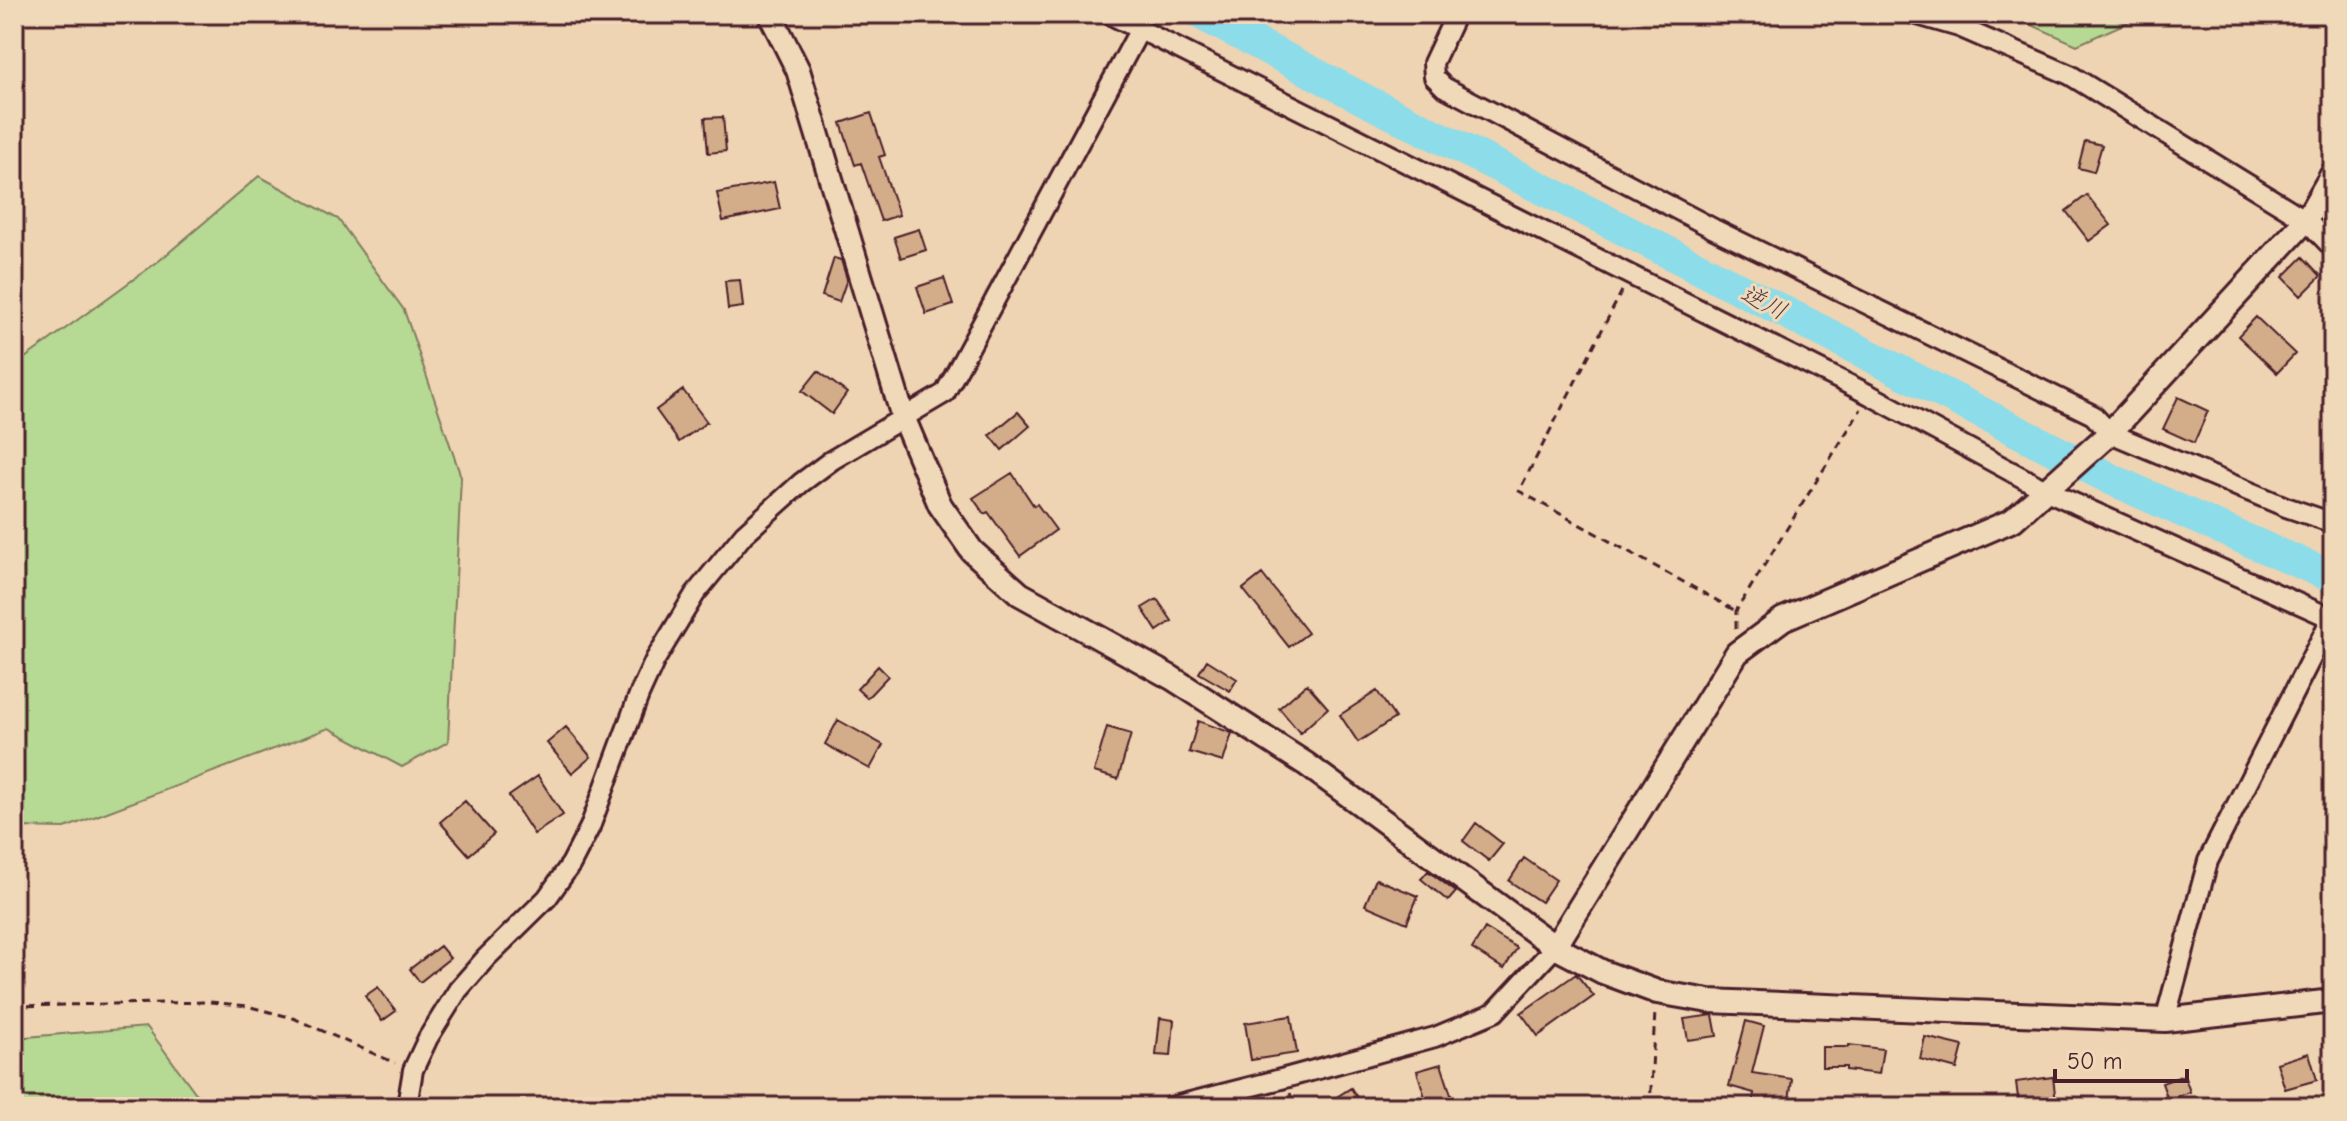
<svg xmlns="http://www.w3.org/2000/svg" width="2347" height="1121" viewBox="0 0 2347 1121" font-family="'Comic Neue','Klee One',sans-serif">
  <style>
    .green { fill: #b6d993; stroke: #807c5f; stroke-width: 2 }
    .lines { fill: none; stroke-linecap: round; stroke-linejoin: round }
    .river { stroke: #8cdce9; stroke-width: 32 }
    .building { fill: #d3ac89; stroke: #4a1f2b; stroke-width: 2 }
    .minor-casing { stroke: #4a1f2b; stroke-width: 24 }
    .tertiary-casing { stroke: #4a1f2b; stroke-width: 28 }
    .path { stroke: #4a1f2b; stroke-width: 3; stroke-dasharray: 8 6; stroke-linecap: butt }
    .minor { stroke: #f0d9b9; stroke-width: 18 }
    .tertiary { stroke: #f0d9b9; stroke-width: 22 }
    .labels { text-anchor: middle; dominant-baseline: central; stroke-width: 6; stroke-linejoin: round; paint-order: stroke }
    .water-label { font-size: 24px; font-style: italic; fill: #543b48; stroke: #f0d9b9 }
  </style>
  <rect width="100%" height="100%" fill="#eed4b2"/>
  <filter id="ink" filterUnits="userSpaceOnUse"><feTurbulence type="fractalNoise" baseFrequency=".0125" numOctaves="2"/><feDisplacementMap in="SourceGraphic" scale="16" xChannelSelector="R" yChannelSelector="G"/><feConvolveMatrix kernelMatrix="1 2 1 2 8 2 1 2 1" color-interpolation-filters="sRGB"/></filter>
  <g filter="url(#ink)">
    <path class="green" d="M2007,14H2146L2077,45Z
      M259,176L338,219L404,310L461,477L448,742L402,767L329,728L65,828L14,827V366L160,260Z
      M147,1027L206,1107H14V1038Z"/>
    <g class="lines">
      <path class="river" d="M1201,14L1367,101L1603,219L2113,480L2210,524L2333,577"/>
    </g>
    <path class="building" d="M871,113L885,155L879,157L899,215L881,221L861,163L855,165L841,123Z
      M723,117L726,151L708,153L705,118Z
      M2085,141L2102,145L2094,172L2078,168Z
      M774,182L780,209L723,221L717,193Z
      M2087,195L2111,225L2089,241L2066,211Z
      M919,229L926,250L901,258L894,237Z
      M2303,257L2321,276L2301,296L2283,277Z
      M834,258L841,260L847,279L839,302L822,296Z
      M944,278L953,305L926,314L917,287Z
      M740,280L743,307L728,309L725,281Z
      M2256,317L2295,354L2277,373L2238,336Z
      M818,371L847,393L832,414L802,391Z
      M683,390L707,422L679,442L656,410Z
      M2178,397L2208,411L2194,443L2163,429Z
      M1018,412L1030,426L1002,450L990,435Z
      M1012,473L1034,506L1037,504L1056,530L1020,556L988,512L984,514L973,498Z
      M1262,574L1308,633L1289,647L1243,589Z
      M1157,599L1172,621L1157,631L1142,608Z
      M1207,660L1237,679L1230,691L1199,673Z
      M878,666L888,676L867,698L857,689Z
      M1307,684L1328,708L1300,733L1279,708Z
      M1377,691L1395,718L1358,742L1340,715Z
      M838,720L883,745L870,769L825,744Z
      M1198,721L1232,733L1223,762L1189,752Z
      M566,727L591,757L572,773L547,743Z
      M1107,727L1131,734L1118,779L1094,772Z
      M538,776L563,815L534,834L509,796Z
      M465,801L494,834L469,855L440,822Z
      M1476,823L1503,844L1489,861L1463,841Z
      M1524,858L1556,880L1541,902L1509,881Z
      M1428,871L1456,892L1448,901L1421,879Z
      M1376,879L1418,896L1407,923L1365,905Z
      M1485,928L1517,948L1504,969L1472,949Z
      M440,946L450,958L420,982L410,969Z
      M1576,974L1594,996L1538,1036L1521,1013Z
      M378,987L396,1011L382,1021L365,996Z
      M1713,1015L1717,1036L1688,1040L1684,1019Z
      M1291,1016L1297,1053L1251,1060L1245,1023Z
      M1160,1018L1174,1020L1171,1056L1156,1055Z
      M1746,1021L1764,1026L1752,1073L1792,1079L1788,1107L1753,1104L1754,1093L1729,1086Z
      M1925,1037L1963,1046L1957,1069L1920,1059Z
      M1849,1045L1883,1049L1879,1074L1846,1070V1067H1822V1047H1849Z
      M2309,1053L2317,1080L2285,1089L2277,1063Z
      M1441,1064L1455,1107H1428L1417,1071Z
      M2184,1075L2190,1092L2168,1100L2162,1083Z
      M2053,1077L2056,1102L2019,1106L2016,1082Z
      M1351,1088L1363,1107H1321Z"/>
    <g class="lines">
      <g class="minor-casing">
        <path id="minor" d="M1109,14L1870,395L2047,491L2333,619
          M1456,14L1433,63L1434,77L1444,87L1714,229L2093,415L2110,433L2286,507L2333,523
          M1914,14L1959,27L2070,75L2306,220L2333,248
          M2165,1020L2208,861L2331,619
          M410,1107L408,1100L413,1070L428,1038L458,990L486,958L547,898L571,864L590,827L639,695L655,660L695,594L744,534L801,483L832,460L945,393L1140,29
          M1171,1107L1285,1078L1435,1037L1495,1012L1555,947"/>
      </g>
      <g class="tertiary-casing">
        <path id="tertiary" d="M770,14L798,70L903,417L940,505L972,551L1020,594L1172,678L1306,764L1555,947L1603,972L1657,992L1709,1001L2165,1020L2333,1001
          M1555,947L1737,653L1783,619L2013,520L2110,433L2306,220L2333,173"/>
      </g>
      <path class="path" d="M1622,291L1519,491L1736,611
        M1736,629V611L1861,409
        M14,1006L210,1002L247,1006L293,1018L395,1063
        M1290,1093L1295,1107
        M1650,1107L1655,1011"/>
      <use href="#minor" class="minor"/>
      <use href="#tertiary" class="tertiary"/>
    </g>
  </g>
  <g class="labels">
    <g class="water-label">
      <text transform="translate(1764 302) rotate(27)">逆川</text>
    </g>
  </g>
  <rect width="2347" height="1121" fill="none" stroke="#f0d9b9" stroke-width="48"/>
  <rect x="24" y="24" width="2299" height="1073" fill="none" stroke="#4a1f2b" stroke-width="3" filter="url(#ink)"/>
  <path d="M2055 1069v12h132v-12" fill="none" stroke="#4a1f2b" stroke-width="4"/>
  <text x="2067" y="1069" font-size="24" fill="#4a1f2b" stroke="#f0d9b9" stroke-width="6" paint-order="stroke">50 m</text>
</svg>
